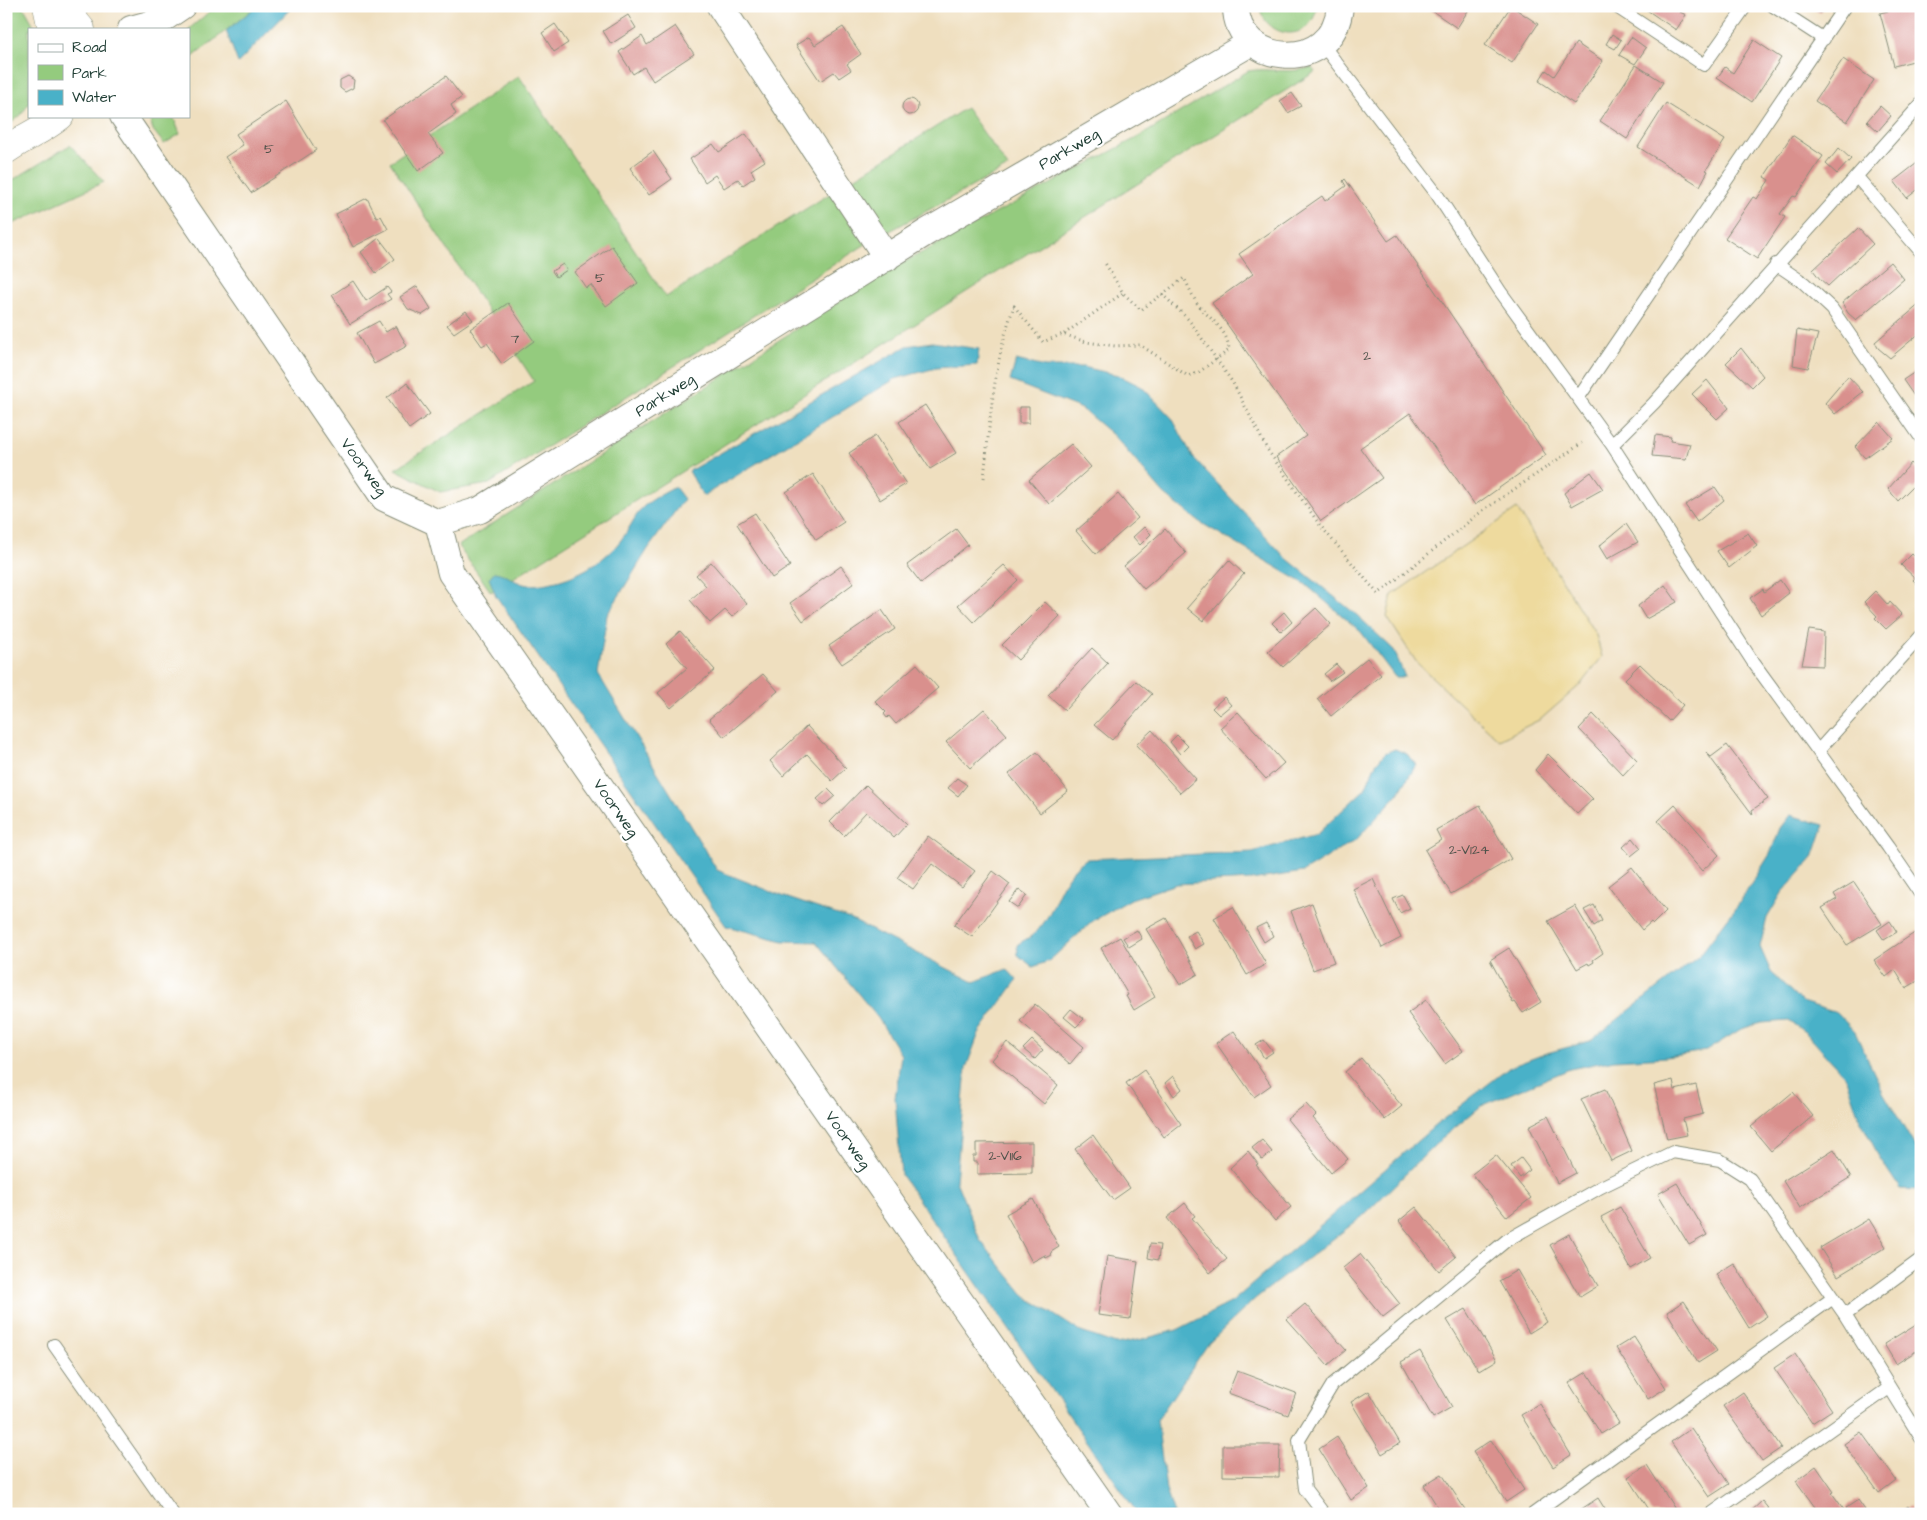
<svg xmlns="http://www.w3.org/2000/svg" width="1927" height="1520" viewBox="0 0 1927 1520" font-family="'Architects Daughter',sans-serif">
  <style>
    .green { fill: #94cb7e; stroke: #5a8459 }
    .sand { fill: #eeda9e; stroke: #868c69 }
    .water { fill: #49b1c8; stroke: #34777e }
    .building { fill: #d9908d }
    .lines { fill: none; stroke-linecap: round; stroke-linejoin: round }
    .service-casing { stroke: #878e7a; stroke-width: 14 }
    .minor-casing { stroke: #878e7a; stroke-width: 28 }
    .tertiary-casing { stroke: #878e7a; stroke-width: 29 }
    .path { stroke: #878e7a; stroke-width: 3; stroke-dasharray: 1 4; stroke-linecap: butt }
    .service { stroke: #fff; stroke-width: 12 }
    .minor { stroke: #fff; stroke-width: 26 }
    .tertiary { stroke: #fff; stroke-width: 28 }
    .labels { text-anchor: middle; dominant-baseline: central; stroke-width: 4.5; stroke-linejoin: round; paint-order: stroke }
    .number-label { font-size: 14px; fill: #4e524a }
    .street-label { font-size: 16px; fill: #1f3d34; stroke: #fff }
  </style>
  <rect width="100%" height="100%" fill="#fff"/>
  <filter id="ink" filterUnits="userSpaceOnUse"><feTurbulence type="fractalNoise" baseFrequency=".02" numOctaves="2"/><feDisplacementMap in="SourceGraphic" scale="10" xChannelSelector="R" yChannelSelector="G"/><feConvolveMatrix kernelMatrix="1 2 1 2 8 2 1 2 1" color-interpolation-filters="sRGB"/></filter>
  <filter id="wash" filterUnits="userSpaceOnUse"><feTurbulence type="fractalNoise" baseFrequency=".0096" numOctaves="4" result="noise"/><feDisplacementMap in="SourceGraphic" scale="20" xChannelSelector="R" yChannelSelector="G"/><feGaussianBlur stdDeviation="1.12" result="paint"/><feColorMatrix in="noise" values="0 0 0 0 0 0 0 0 0 0 0 0 0 0 0 0 0 1.4 0 .05"/><feComposite in="paint" operator="in"/></filter>
  <g filter="url(#wash)">
    <rect width="100%" height="100%" fill="#efdfbf"/>
    <path class="green" d="M6,6H23L36,29H29V103L21,115L6,127Z
      M216,6H257L189,60V29Z
      M1259,6H1317C1312,43 1267,41 1259,6Z
      M1311,67L1315,72L491,592L458,546L882,274L1142,135L1248,71C1269,67 1289,75 1311,67Z
      M519,76L666,297L831,193L866,244L489,484L440,492L395,469L534,381L390,162Z
      M966,108L1008,167L888,232L851,180Z
      M149,116H173L180,134L164,144L153,130Z
      M70,145L104,182L6,227V184Z"/>
    <path class="sand" d="M1517,509L1596,635L1602,657L1580,685L1541,719L1499,740L1417,663L1387,617L1392,595Z"/>
    <path class="water" d="M257,6H293L238,63L226,31Z
      M932,342L979,349L977,365L936,368L895,379L703,496L689,471L907,346Z
      M1016,360L1045,367H1083L1118,375L1142,387L1172,418L1193,457L1285,557L1358,616L1394,650L1405,677H1395L1361,632L1305,584L1198,521L1164,494L1114,436L1082,409L1010,381Z
      M675,487L684,499L648,549L607,615L598,674L717,870L785,897L850,919L974,982L1007,969L1017,980L979,1033L966,1068L956,1181L980,1240L1025,1296L1081,1332L1116,1344L1143,1339L1177,1330L1232,1302L1437,1124L1510,1067L1547,1053L1590,1041L1699,956L1738,905L1770,854L1780,828L1790,815L1824,825L1813,858L1782,893L1767,918L1760,947L1771,972L1802,1002L1837,1013L1855,1032L1883,1092L1920,1155L1921,1190L1900,1189L1881,1160L1860,1120L1845,1076L1806,1033L1789,1021L1761,1023L1741,1029L1706,1051L1666,1057L1614,1060L1570,1069L1481,1106L1436,1144L1363,1216L1256,1298L1208,1344L1157,1420L1166,1490L1174,1514H1138L901,1175L895,1098L901,1055L878,1018L816,942L783,941L726,926L496,596L489,578L494,572C508,573 516,585 530,585C564,584 600,567 621,540C629,530 634,517 642,508C651,499 665,493 675,487Z
      M1395,749L1407,754L1416,765L1399,793L1357,839L1303,872L1251,880L1176,884L1131,899L1093,921L1049,961L1033,967L1018,955L1017,945C1022,941 1029,938 1034,934C1059,911 1054,881 1086,859L1252,852L1317,834L1365,789L1376,764L1385,753Z"/>
    <g id="blocks">
      <path class="building" d="M1425,6H1471L1457,28Z
        M1511,6L1538,24L1512,63L1485,45Z
        M1641,6H1684L1680,12L1686,15L1676,30Z
        M1810,6H1824L1820,13Z
        M1908,6H1917L1921,21V59L1894,66L1880,13Z
        M628,15L636,28L611,44L603,31Z
        M555,24L568,43L554,52L542,33Z
        M675,26L694,54L653,81L644,67L633,74L619,52L642,36L647,45Z
        M843,27L861,54L847,64L851,70L839,78L834,72L820,81L796,45L809,37L815,45Z
        M1612,34L1621,40L1615,49L1606,44Z
        M1631,37L1646,48L1635,64L1619,55Z
        M1754,40L1781,58L1752,102L1717,78L1725,67L1733,73Z
        M1576,43L1603,61L1574,104L1539,81L1546,70L1554,76Z
        M1843,59L1874,80L1847,122L1815,101Z
        M1636,65L1663,82L1627,139L1600,121Z
        M348,76L354,80L353,88L345,92L340,88V80Z
        M446,76L462,97L451,105L456,114L428,134L443,153L418,171L383,120Z
        M1292,93L1301,106L1288,113L1280,101Z
        M902 107a8 8 0 1 1 16 0a8 8 0 1 1-16 0Z
        M286,101L316,150L251,193L225,157L243,145L236,134Z
        M1666,103L1725,140L1706,170L1708,171L1700,186L1638,147Z
        M1880,106L1891,116L1878,131L1867,121Z
        M746,134L765,161L751,170L755,177L743,185L738,179L724,188L715,175L705,182L690,159L713,144L719,152Z
        M1792,135L1823,156L1796,197L1793,196L1780,214L1785,217L1757,259L1725,238L1753,197L1757,199L1769,180L1764,177Z
        M1839,148L1851,159L1837,174L1826,164Z
        M653,151L672,179L649,195L630,168Z
        M1921,160V187L1907,198L1894,181Z
        M1345,179L1388,241L1397,235L1546,455L1475,505L1410,413L1360,448L1382,478L1321,521L1276,457L1306,436L1212,303L1253,274L1239,254L1322,196L1325,201L1346,186L1343,181Z
        M367,198L377,218L381,216L388,229L353,247L336,214Z
        M1858,228L1873,244L1828,286L1820,279L1813,270Z
        M379,238L395,259L376,273L361,252Z
        M612,246L638,283L606,306L591,285L586,288L575,272Z
        M1890,262L1904,279L1856,320L1848,313L1842,303Z
        M563,264L567,270L556,277L552,271Z
        M353,281L366,301L387,287L391,292L387,294L391,299L350,324L332,295Z
        M417,286L431,309L422,315L408,309L400,297Z
        M508,303L534,341L502,364L487,343L482,346L470,329Z
        M1921,303V332L1890,358L1878,348L1875,342Z
        M466,311L473,320L454,333L447,325Z
        M379,321L386,332L396,326L407,346L374,364L357,333Z
        M1797,330L1818,334L1808,368L1793,365Z
        M1741,348L1763,376L1752,387L1726,363Z
        M1921,368V391L1914,396L1903,380Z
        M1848,376L1863,392L1835,414L1825,403Z
        M1707,380L1729,408L1717,419L1692,394Z
        M407,383L430,414L409,429L387,398Z
        M925,405L956,453L930,469L899,422Z
        M1019,407H1029V423H1019Z
        M1879,422L1893,438L1865,458L1855,447Z
        M1655,435L1671,437L1670,441L1690,444L1686,459L1652,456Z
        M875,436L906,484L880,500L849,453Z
        M1071,444L1091,467L1049,504L1029,480Z
        M1911,463L1921,473V483L1914,489L1912,487L1898,501L1888,489Z
        M1591,472L1603,489L1572,506L1564,493Z
        M813,474L844,522L816,540L786,492Z
        M1715,487L1724,500L1697,522L1685,505Z
        M1118,494L1138,518L1096,554L1076,531Z
        M755,513L790,566L772,578L737,524Z
        M1626,524L1638,542L1607,559L1599,546Z
        M1144,527L1151,534L1140,545L1133,537Z
        M956,529L968,545L921,583L907,565Z
        M1165,529L1186,553L1144,589L1124,566Z
        M1748,533L1757,546L1729,568L1717,551Z
        M1912,554L1921,562V588L1913,580L1915,578L1901,565Z
        M1229,560L1244,574L1203,621L1187,608Z
        M711,562L747,604L732,617L725,610L710,623L690,600L706,586L696,575Z
        M1004,565L1018,580L974,622L958,605Z
        M841,566L854,583L803,621L790,603Z
        M1780,580L1789,593L1761,615L1750,598L1763,589L1764,592Z
        M1665,585L1677,602L1646,619L1638,606Z
        M1875,591L1888,605L1890,602L1902,615L1886,629L1875,618L1877,616L1864,602Z
        M1045,602L1060,616L1018,660L1002,645Z
        M1316,608L1331,624L1283,667L1268,651Z
        M882,610L895,629L842,664L829,646Z
        M1284,612L1292,622L1281,632L1272,623Z
        M1809,630L1824,632L1823,666L1802,665Z
        M680,631L715,670L671,708L658,693L687,668L666,644Z
        M1092,648L1108,663L1065,710L1048,695Z
        M1367,658L1381,675L1331,716L1317,699Z
        M917,664L938,688L896,724L889,716L887,718L884,714L886,712L875,701Z
        M1336,664L1343,672L1330,681L1324,674Z
        M1640,664L1683,705L1669,721L1625,679Z
        M763,674L778,691L724,737L709,719Z
        M1136,681L1152,694L1112,740L1094,725Z
        M1224,697L1231,705L1219,715L1212,708Z
        M984,709L1007,735L970,768L946,742Z
        M1238,712L1284,763L1266,779L1220,728Z
        M1593,714L1637,760L1623,775L1579,729Z
        M807,726L846,768L832,781L807,754L783,776L770,761Z
        M1152,730L1196,779L1180,793L1136,745Z
        M1177,735L1188,746L1180,754L1170,742Z
        M1727,745L1768,799L1752,810L1753,815L1706,752L1711,757Z
        M1037,752L1068,791L1040,813L1009,774Z
        M1548,754L1593,799L1577,814L1535,770Z
        M957,778L967,785L958,796L948,788Z
        M866,785L907,824L894,838L866,812L844,836L830,822Z
        M828,789L835,796L823,806L817,799Z
        M1480,805L1511,859L1451,894L1425,850L1441,840L1436,830Z
        M1675,805L1719,855L1702,871L1658,821Z
        M928,836L975,871L962,887L932,864L913,889L897,878Z
        M1633,838L1641,848L1631,856L1623,847Z
        M1632,867L1666,911L1653,924L1651,922L1642,930L1608,886Z
        M993,871L1010,884L972,937L954,925Z
        M1373,879L1401,938L1382,948L1353,889Z
        M1854,882L1882,924L1847,945L1822,908L1837,899L1834,894Z
        M1019,889L1027,895L1018,908L1009,902Z
        M1403,895L1410,908L1400,913L1393,899Z
        M1312,903L1334,962L1313,970L1291,911Z
        M1594,905L1602,921L1594,926L1584,910Z
        M1575,906L1603,953L1593,960L1594,962L1589,965L1588,963L1577,969L1548,921Z
        M1233,907L1266,964L1247,975L1214,918Z
        M1166,918L1198,974L1180,985L1146,929Z
        M1890,921L1897,932L1884,940L1877,930Z
        M1266,923L1273,936L1264,942L1256,928Z
        M1137,930L1142,939L1129,947L1123,938Z
        M1919,930L1921,979L1906,988L1895,970L1886,977L1874,960Z
        M1196,931L1204,944L1195,949L1187,936Z
        M1120,937L1155,997L1134,1010L1126,996L1128,995L1101,948Z
        M1509,948L1541,1002L1523,1013L1515,1002L1513,1003L1490,960Z
        M1426,1000L1463,1051L1445,1064L1408,1013Z
        M1035,1004L1084,1047L1070,1064L1020,1021Z
        M1071,1009L1084,1019L1076,1027L1064,1017Z
        M1234,1031L1271,1085L1254,1097L1216,1043Z
        M1032,1040L1043,1050L1035,1059L1023,1049Z
        M1264,1040L1273,1052L1264,1058L1256,1045Z
        M1007,1042L1058,1085L1044,1104L992,1060Z
        M1361,1058L1402,1106L1385,1120L1345,1072Z
        M1144,1070L1181,1124L1164,1137L1126,1083Z
        M1173,1076L1182,1089L1174,1096L1165,1083Z
        M1673,1080L1675,1090L1696,1085L1703,1114L1683,1119L1687,1135L1667,1139L1654,1085Z
        M1605,1089L1632,1151L1611,1161L1581,1099Z
        M1793,1092L1813,1116L1771,1151L1751,1127Z
        M1306,1104L1316,1115L1313,1118L1348,1159L1331,1173L1287,1119Z
        M1548,1116L1576,1173L1557,1183L1529,1126Z
        M1093,1135L1130,1188L1113,1200L1075,1149Z
        M1262,1140L1272,1152L1262,1160L1252,1148Z
        M1032,1142V1173L977,1174V1162H973V1156H976V1143Z
        M1834,1149L1851,1177L1800,1208L1783,1181Z
        M1248,1151L1258,1164L1256,1165L1291,1207L1275,1221L1230,1168Z
        M1496,1155L1531,1198L1507,1217L1472,1174Z
        M1521,1158L1530,1170L1520,1178L1511,1166Z
        M1677,1183L1707,1235L1689,1245L1658,1194Z
        M1033,1199L1059,1247L1051,1252L1052,1255L1046,1258L1045,1255L1032,1262L1006,1214Z
        M1185,1203L1195,1216L1192,1218L1227,1259L1210,1273L1167,1218Z
        M1416,1207L1456,1257L1439,1271L1399,1221Z
        M1620,1207L1650,1258L1631,1269L1601,1217Z
        M1869,1219L1886,1247L1838,1276L1820,1248Z
        M1569,1234L1598,1286L1580,1297L1550,1245Z
        M1150,1244L1160,1245L1158,1260L1148,1258Z
        M1360,1254L1400,1304L1383,1317L1343,1268Z
        M1107,1256L1138,1261L1130,1319L1098,1315Z
        M1734,1263L1767,1316L1749,1328L1716,1274Z
        M1517,1270L1547,1322L1529,1333L1499,1281Z
        M1684,1301L1717,1351L1698,1363L1667,1312Z
        M1305,1304L1346,1350L1328,1365L1287,1319Z
        M1466,1309L1497,1360L1479,1371L1447,1320Z
        M1921,1321V1348L1896,1364L1884,1344Z
        M1634,1337L1666,1388L1648,1399L1616,1348Z
        M1420,1351L1452,1407L1433,1418L1401,1362Z
        M1795,1354L1832,1410L1812,1423L1774,1368Z
        M1237,1371L1296,1393L1288,1415L1228,1393Z
        M1587,1372L1619,1423L1601,1434L1569,1383Z
        M1369,1391L1400,1443L1382,1454L1351,1402Z
        M1743,1392L1781,1448L1762,1461L1723,1406Z
        M1540,1404L1571,1455L1553,1467L1521,1415Z
        M1691,1428L1729,1484L1709,1497L1671,1442Z
        M1861,1432L1896,1480L1879,1493L1844,1444Z
        M1337,1437L1369,1488L1351,1500L1319,1449Z
        M1491,1440L1524,1490L1506,1502L1473,1452Z
        M1223,1445H1280L1279,1477L1223,1476Z
        M1647,1465L1678,1514H1652L1628,1477Z
        M1816,1466L1834,1492L1832,1493L1847,1514H1820L1796,1481Z
        M1442,1474L1468,1514H1442L1424,1485Z
        M1598,1498L1608,1514H1582L1580,1510Z
        M1858,1500L1865,1510L1858,1514H1850L1846,1508Z
        M1762,1501L1771,1512L1769,1514H1748Z
        M1908,1506L1914,1514H1898Z"/>
    </g>
  </g>
  <g filter="url(#ink)">
    <use href="#blocks" fill-opacity="0" stroke="#878e7a" stroke-width="1"/>
    <g class="lines">
      <g class="service-casing">
        <path id="service" d="M1615,6L1704,65L1746,6
          M1773,6L1824,39
          M1322,44L1436,193L1500,291L1612,445L1753,662L1888,847L1921,895
          M1857,177L1921,252
          M1776,264L1804,283L1832,309L1921,438
          M1579,397L1845,6
          M1612,445L1654,403L1921,104
          M1818,751L1921,636
          M1845,1315L1921,1259
          M54,1345L173,1514
          M1324,1514L1305,1489L1299,1440L1333,1384L1507,1240L1601,1187L1673,1152L1720,1160L1750,1179L1845,1315L1921,1438
          M1533,1514L1833,1298
          M1711,1514L1889,1388"/>
      </g>
      <g class="minor-casing">
        <path id="minor" d="M720,6L887,258
          M1236,6C1235,66 1334,76 1340,6
          M131,29L160,21L182,6
          M123,116L384,498L438,523L451,573L1109,1514
          M438,523L480,510L927,232L1252,42"/>
      </g>
      <g class="tertiary-casing">
        <path id="tertiary" d="M47,6L52,29
          M62,6L81,29
          M6,150C24,137 43,130 60,116"/>
      </g>
      <path class="path" d="M1162,294L1189,320L1233,383L1267,449L1319,524L1378,594L1481,512L1582,443
        M1064,334L1123,293
        M984,478C990,419 994,362 1014,306L1043,342L1063,334L1086,342L1115,346L1140,345L1188,376L1199,372L1229,350C1228,330 1211,320 1199,306C1193,298 1189,287 1184,278L1141,310L1123,293L1105,263"/>
      <use href="#service" class="service"/>
      <use href="#minor" class="minor"/>
      <use href="#tertiary" class="tertiary"/>
    </g>
  </g>
  <g class="labels">
    <g class="number-label">
      <text x="269" y="149">5</text>
      <text x="600" y="278">5</text>
      <text x="515" y="339">7</text>
      <text x="1367" y="356">2</text>
      <text x="1469" y="850">2-V124</text>
      <text x="1005" y="1156">2-V116</text>
    </g>
    <g class="street-label">
      <text transform="translate(1069 149) rotate(-30)">Parkweg</text>
      <text transform="translate(665 395) rotate(-32)">Parkweg</text>
      <text transform="translate(364 467) rotate(54)">Voorweg</text>
      <text transform="translate(616 808) rotate(55)">Voorweg</text>
      <text transform="translate(848 1140) rotate(55)">Voorweg</text>
    </g>
  </g>
  <rect width="1927" height="1520" fill="none" stroke="#fff" stroke-width="25"/>
  <rect x="28" y="28" width="162" height="90" fill="#ffffff" stroke="#a5b1ae"/>
  <rect x="38" y="44" width="25" height="8" fill="#ffffff" stroke="#a5b1ae"/>
  <text x="72" y="52" font-size="15" fill="#1f3d34">Road</text>
  <rect x="38" y="65" width="25" height="15" fill="#94cb7e" stroke="#a5b1ae"/>
  <text x="72" y="78" font-size="15" fill="#1f3d34">Park</text>
  <rect x="38" y="90" width="25" height="15" fill="#49b1c8" stroke="#a5b1ae"/>
  <text x="72" y="102" font-size="15" fill="#1f3d34">Water</text>
</svg>
